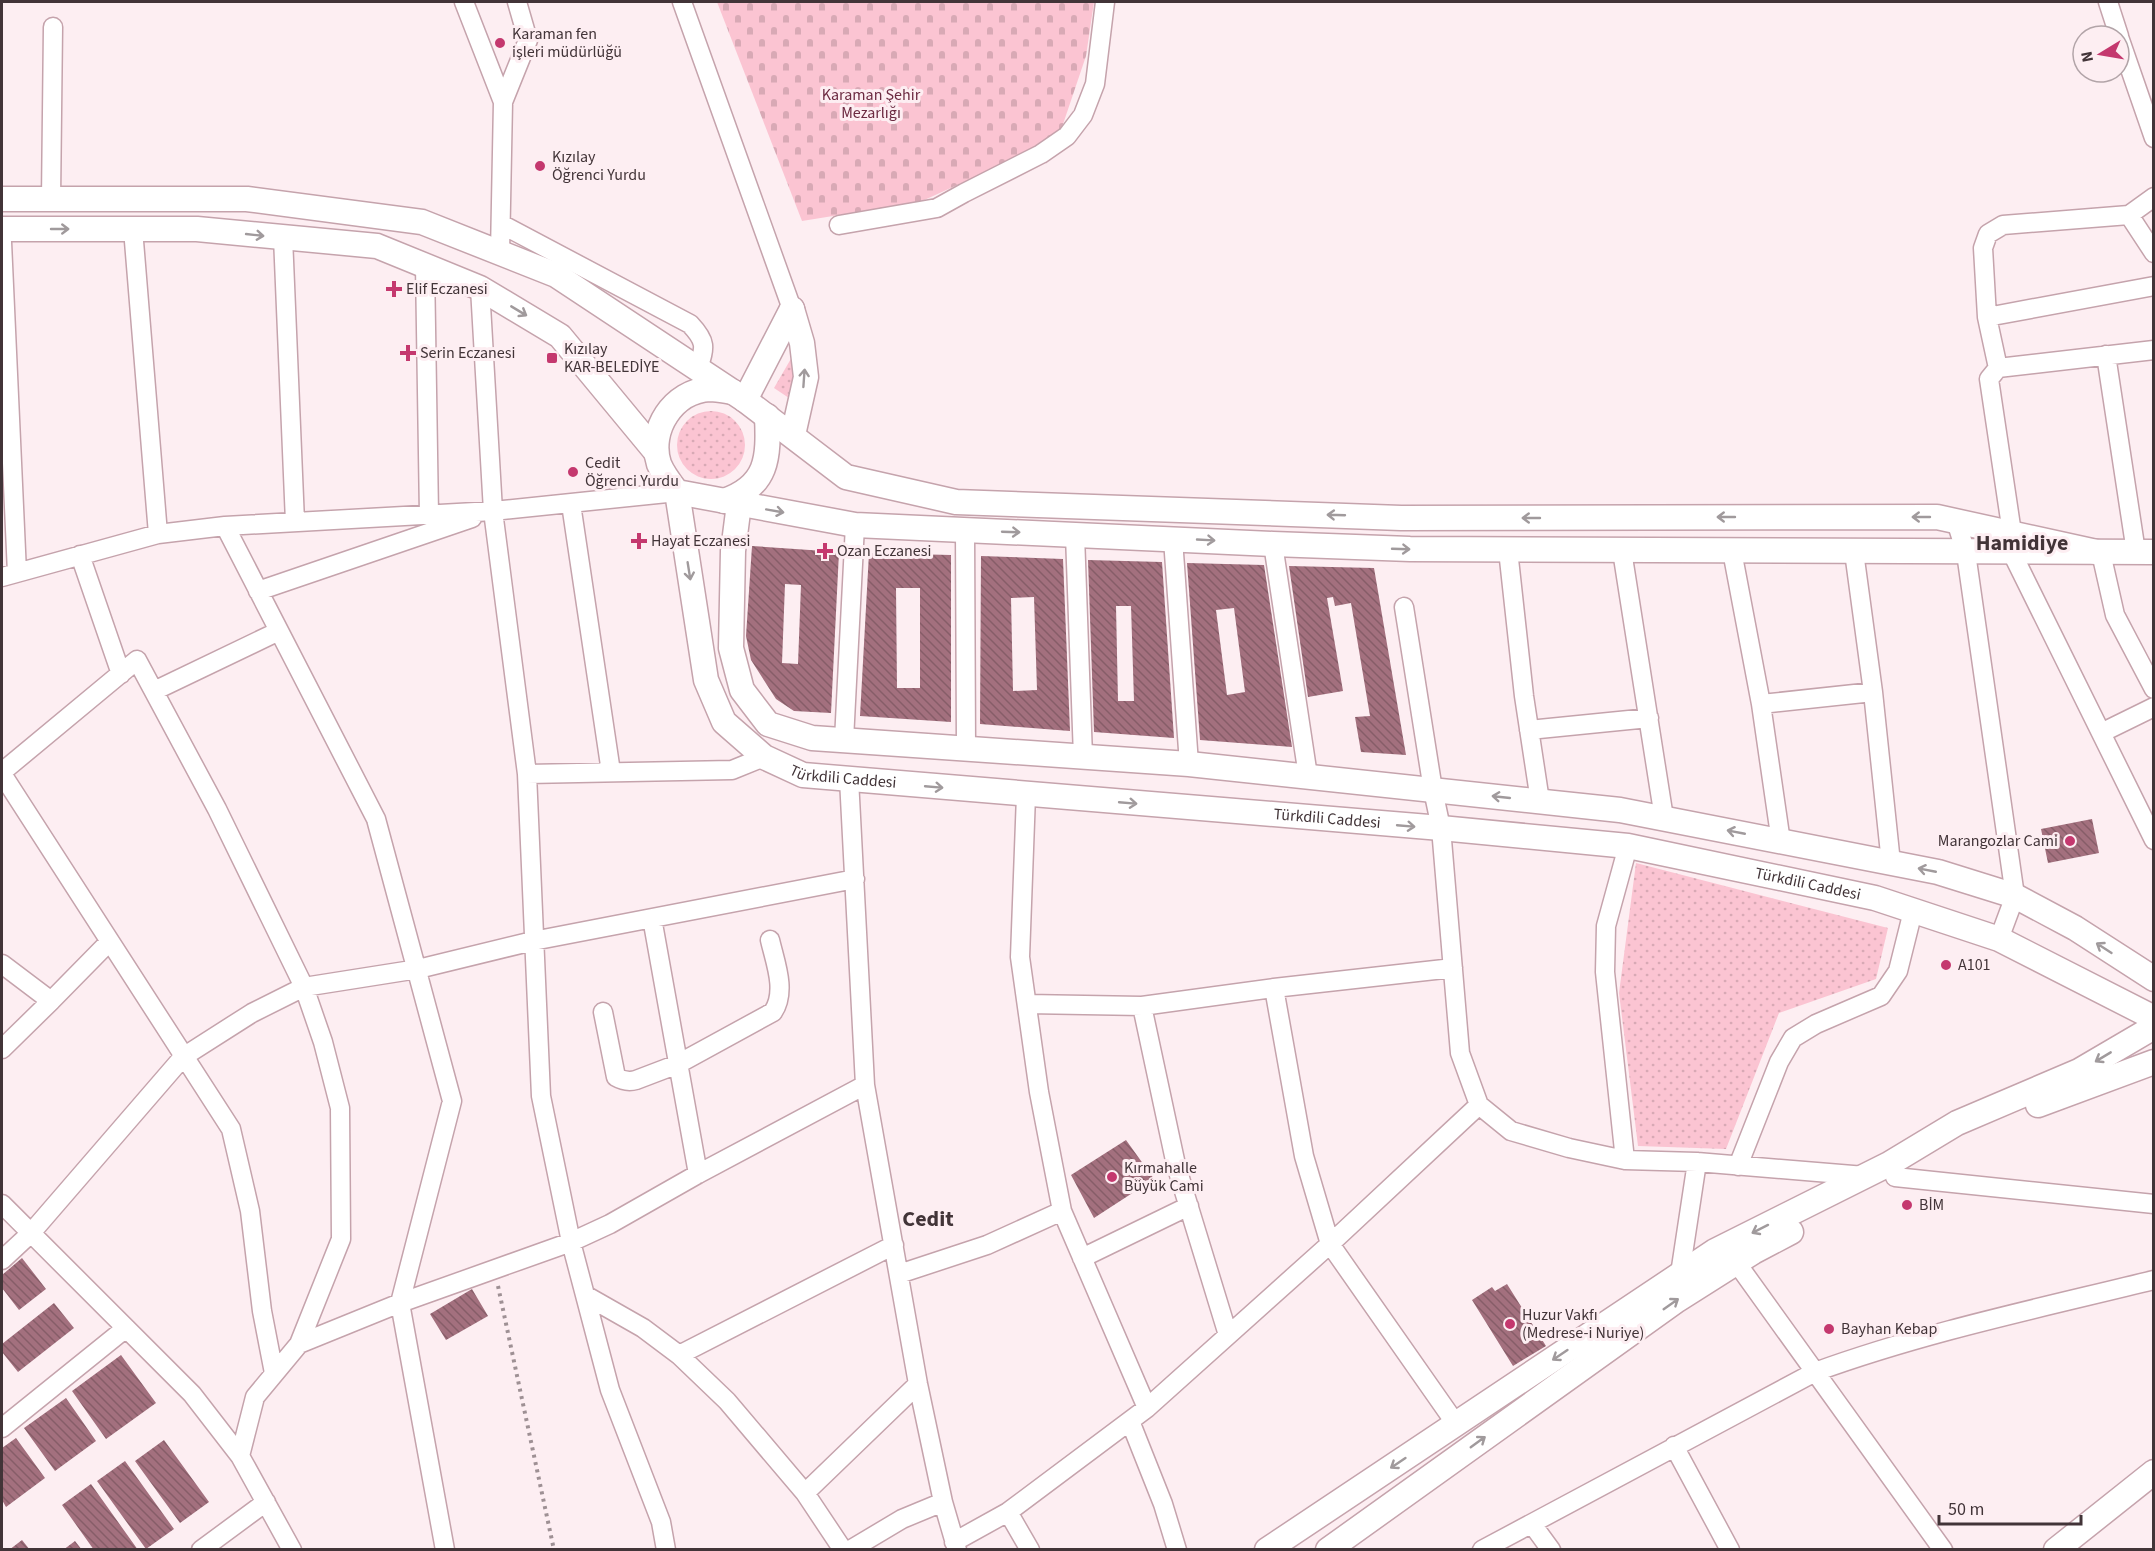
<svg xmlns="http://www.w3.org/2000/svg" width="2155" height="1551" viewBox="0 0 2155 1551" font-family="'Source Sans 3',sans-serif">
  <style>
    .green { fill: url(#green-dots) }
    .cemetery { fill: url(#cemetery-stones) }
    .building { fill: url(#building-back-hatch); fill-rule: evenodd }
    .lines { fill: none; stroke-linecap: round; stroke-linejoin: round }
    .minor-casing { stroke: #c5a3ac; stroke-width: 21 }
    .major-casing { stroke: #c5a3ac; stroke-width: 27 }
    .path { stroke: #9e9094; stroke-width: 4; stroke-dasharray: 3 4.5; stroke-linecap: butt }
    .minor { stroke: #fff; stroke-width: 18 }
    .major { stroke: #fff; stroke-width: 24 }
    .oneway { stroke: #a09a9c }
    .poi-dot { fill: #c4386e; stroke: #fdeef2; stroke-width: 2 }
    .labels { text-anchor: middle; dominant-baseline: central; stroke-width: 6; stroke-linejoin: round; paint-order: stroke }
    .poi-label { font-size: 16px; fill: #423438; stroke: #fdeef2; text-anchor: start }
    .park-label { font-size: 16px; fill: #6c2a41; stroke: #fdeef2 }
    .street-label { font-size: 16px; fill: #423438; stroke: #fdeef2 }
    .district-label { font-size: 22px; font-weight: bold; fill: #423438; stroke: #fdeef2 }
  </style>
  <defs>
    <pattern id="green-dots" width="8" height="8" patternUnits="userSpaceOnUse" patternTransform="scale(1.5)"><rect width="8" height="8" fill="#fbc4d2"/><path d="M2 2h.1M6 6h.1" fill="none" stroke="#d8a9b5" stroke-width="1.8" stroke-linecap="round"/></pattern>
    <pattern id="cemetery-stones" width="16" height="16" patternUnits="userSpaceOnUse" patternTransform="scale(1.5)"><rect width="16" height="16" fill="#fbc4d2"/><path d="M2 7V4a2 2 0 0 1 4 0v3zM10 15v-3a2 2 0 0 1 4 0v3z" fill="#d8a9b5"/></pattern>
    <pattern id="building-back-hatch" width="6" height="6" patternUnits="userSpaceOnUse" patternTransform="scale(1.5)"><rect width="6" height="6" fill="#a3707e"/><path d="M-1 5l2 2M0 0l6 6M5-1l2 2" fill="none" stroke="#865d68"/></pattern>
  </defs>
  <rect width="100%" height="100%" fill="#fdeef2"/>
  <path class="green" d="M796,350L792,400L774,388Z
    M677 445a34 34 0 1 1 68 0a34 34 0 1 1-68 0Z
    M1636,863L1888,928L1876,979L1779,1013L1726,1149L1638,1146L1619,993Z"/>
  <path class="cemetery" d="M717,2H1094L1086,56L1058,139L920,202L802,221Z"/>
  <path class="building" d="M752,546L839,552L831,713L794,711L776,699L751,660L746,636ZM785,584L801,585L798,664L782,663Z
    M869,553L951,555V722L860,716ZM896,588H920V688H897Z
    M981,556L1063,559L1070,731L980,724ZM1034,597L1037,690L1013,691L1011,598Z
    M1088,560L1162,562L1174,738L1094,732ZM1116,606H1131L1134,701H1118Z
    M1187,563L1264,565L1292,747L1200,740ZM1234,608L1245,692L1227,695L1216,610Z
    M1289,566L1374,568L1406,755L1361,752L1355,717L1370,716L1351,603L1335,606L1333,597L1327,598L1343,691L1308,697Z
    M2092,819L2099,853L2048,863L2041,829Z
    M1126,1140L1154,1179L1094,1218L1071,1175Z
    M22,1258L46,1289L19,1310L2,1288V1275Z
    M1507,1284L1546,1346L1513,1366L1472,1300L1492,1287L1495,1291Z
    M472,1289L488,1316L446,1340L430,1314Z
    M54,1303L74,1328L18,1372L2,1352V1344Z
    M121,1355L156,1403L106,1439L72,1391Z
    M66,1398L96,1441L55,1471L24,1428Z
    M16,1438L45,1478L6,1507L2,1500V1448Z
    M164,1440L209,1502L180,1523L135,1461Z
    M125,1461L174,1529L146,1549L97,1481Z
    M91,1484L138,1550H94L62,1505Z
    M22,1540L30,1550H9Z
    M75,1541L82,1550H63Z"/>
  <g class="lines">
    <g class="minor-casing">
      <path id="minor" d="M464,2L503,102L500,253
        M682,2L792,309
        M2108,2L2119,36
        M2119,37L2154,138
        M503,102L528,40L517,2
        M2154,197L2129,215L2154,253
        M51,199L53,27
        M501,224L690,324C707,342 705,347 698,369
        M839,225L937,208L964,193L1041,154L1067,136L1083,115L1095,84L1105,2
        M133,229L158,534
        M283,237L295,522
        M2,242L17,573
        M425,266L429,515
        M480,288L493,511L527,774L541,1096L571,1242L610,1390L661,1522L666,1550
        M1987,317L2154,286
        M2106,355L2136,552
        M1998,368L1987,317L1983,248L1988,234L2003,225L2129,215
        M571,504L611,772
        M1956,521L1966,553L2015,896L1999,939
        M225,526L376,819L452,1101L400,1303L445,1550
        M965,530L966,748
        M2012,533L1989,379L1998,368L2154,350
        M1075,535L1083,757
        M1173,539L1189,764
        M1273,544L1308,776
        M2004,545L2012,553L2154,840
        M1508,550L1524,696L1540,801
        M1622,551L1664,818
        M1732,551L1761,704L1781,842
        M1854,552L1873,692L1891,863
        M2101,553L2115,615L2154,689
        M80,555L121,674
        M2,577L158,534L225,526L493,511L677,492
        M258,591L472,518
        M1404,607L1433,790L1441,828L1460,1053L1479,1105L1511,1131L1569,1148L1625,1160L1697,1162L1865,1176
        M154,691L279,631
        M1761,704L1873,692
        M1529,730L1649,718
        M2101,733L2154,707
        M844,740L855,525
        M2,772L137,660L217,809L304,987L323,1042L340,1108L341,1239L299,1344
        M2,774L231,1129L250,1211L262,1311L274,1373
        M527,774L732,770L764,757
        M849,779L865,1085L918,1384L943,1502L957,1550
        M1026,795L1020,957L1039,1092L1062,1211L1147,1408
        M652,918L698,1174
        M2,964L51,1001L2,1049
        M1274,988L1304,1156L1330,1244L1456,1424
        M51,1001L109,942
        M1027,1004L1142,1006L1274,988L1453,968
        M1142,1006L1176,1165L1228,1335
        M603,1012L616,1077C623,1081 629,1082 636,1080L678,1064L773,1012C787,991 775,962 770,940
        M1625,1160L1605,972L1606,926L1628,846
        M1738,1166L1779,1062L1793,1038L1816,1024L1881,996L1898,971L1913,911
        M1895,1177L2154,1204
        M2,1204L192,1394L240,1456L292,1550
        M1082,1258L1189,1206
        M2,1260L31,1233L183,1057L252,1013L304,987L418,969L533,941L855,879
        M1736,1262L1943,1550
        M899,1274L987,1245L1062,1211
        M1680,1274L1697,1162
        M585,1295L643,1328L679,1355L727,1401L805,1493L843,1550
        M679,1355L894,1245
        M1130,1421L1163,1504L1177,1550
        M2,1428L126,1328
        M1674,1446L1730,1550
        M240,1456L255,1397L299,1344L400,1303L571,1242L610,1224L698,1174L865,1085
        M805,1493L918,1384
        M1008,1512L1030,1550
        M1532,1524L1551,1550
        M954,1542L1008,1512L1147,1408L1330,1244L1479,1105
        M201,1550L266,1502
        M850,1550L902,1519L943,1502
        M1482,1550L1815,1372C1925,1332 2040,1308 2154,1280"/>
    </g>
    <g class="major-casing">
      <g id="major">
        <path d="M2,199H247L422,222L556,275L745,400L846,477L956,502L1401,518L1937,517L2101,553"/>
        <path d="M2,229H197L377,246L480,288L560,336L656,452"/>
        <path d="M792,309L802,343L806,377L793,435"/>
        <path d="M733,392C726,391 717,389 710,389C673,391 648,430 659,464C663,474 670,483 677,492L855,525L1273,544L1410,549L2154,552"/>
        <path d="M745,400L792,309"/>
        <path id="s1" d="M677,492L706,680L724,722L764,757L803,775L1441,828L1628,846L1875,898L1999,939L2154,1018"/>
        <path d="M724,501C768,486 769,458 767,416"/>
        <path d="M739,504L733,551L731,648L742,690L768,724L812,738L1189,764L1620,810L1938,872L2015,896L2075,928L2154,979"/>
        <path d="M2038,1105L2154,1062"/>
        <path d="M1267,1550L1715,1251L1889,1164L1957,1123L2079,1071L2154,1027"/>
        <path d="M1328,1550L1677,1300L1753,1252L1791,1232"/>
        <path d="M2056,1550L2154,1472"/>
      </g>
    </g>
    <path class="path" d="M498,1286L554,1550"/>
    <use href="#minor" class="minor"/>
    <use href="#major" class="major"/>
  </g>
  <defs><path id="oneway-shaft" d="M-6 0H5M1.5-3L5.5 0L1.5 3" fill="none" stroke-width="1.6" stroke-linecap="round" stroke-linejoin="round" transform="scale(1.5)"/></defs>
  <g class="oneway">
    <use href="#oneway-shaft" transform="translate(60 229)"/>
    <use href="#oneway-shaft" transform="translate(255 235) rotate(6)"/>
    <use href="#oneway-shaft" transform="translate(519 311) rotate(31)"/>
    <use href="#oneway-shaft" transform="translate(804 378) rotate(-86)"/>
    <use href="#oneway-shaft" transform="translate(775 511) rotate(10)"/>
    <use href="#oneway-shaft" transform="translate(1336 515) rotate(-178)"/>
    <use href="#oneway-shaft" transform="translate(1726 517) rotate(180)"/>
    <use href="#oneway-shaft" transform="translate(1921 517) rotate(180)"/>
    <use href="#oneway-shaft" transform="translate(1531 518) rotate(180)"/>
    <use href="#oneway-shaft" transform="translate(1011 532) rotate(2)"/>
    <use href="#oneway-shaft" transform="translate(1206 540) rotate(3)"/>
    <use href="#oneway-shaft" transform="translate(1401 549) rotate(2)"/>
    <use href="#oneway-shaft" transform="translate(689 571) rotate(81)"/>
    <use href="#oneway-shaft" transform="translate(934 787) rotate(5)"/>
    <use href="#oneway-shaft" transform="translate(1501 797) rotate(-174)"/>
    <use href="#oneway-shaft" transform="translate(1128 803) rotate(5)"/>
    <use href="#oneway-shaft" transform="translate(1406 826) rotate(5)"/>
    <use href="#oneway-shaft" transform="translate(1736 832) rotate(-169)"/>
    <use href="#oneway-shaft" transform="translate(1927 870) rotate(-169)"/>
    <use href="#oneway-shaft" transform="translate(2104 948) rotate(-147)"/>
    <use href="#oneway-shaft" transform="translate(2103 1057) rotate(149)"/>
    <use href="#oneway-shaft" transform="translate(1760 1229) rotate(153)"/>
    <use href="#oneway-shaft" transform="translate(1671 1304) rotate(-35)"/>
    <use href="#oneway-shaft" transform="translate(1560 1355) rotate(146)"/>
    <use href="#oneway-shaft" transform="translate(1478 1442) rotate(-36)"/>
    <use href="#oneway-shaft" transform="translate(1398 1463) rotate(146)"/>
  </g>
  <g class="poi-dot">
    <circle cx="500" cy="43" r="6"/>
    <circle cx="540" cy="166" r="6"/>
    <path d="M391 280h6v6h6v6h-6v6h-6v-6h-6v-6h6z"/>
    <path d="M405 344h6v6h6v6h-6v6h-6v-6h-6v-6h6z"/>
    <rect x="546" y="352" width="12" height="12" rx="3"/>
    <circle cx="573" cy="472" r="6"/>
    <path d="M636 532h6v6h6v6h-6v6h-6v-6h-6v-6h6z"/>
    <path d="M822 542h6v6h6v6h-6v6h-6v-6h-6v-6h6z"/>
    <circle cx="2070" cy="841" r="6"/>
    <circle cx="1946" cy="965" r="6"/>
    <circle cx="1112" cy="1177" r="6"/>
    <circle cx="1907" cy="1205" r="6"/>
    <circle cx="1510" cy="1324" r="6"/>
    <circle cx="1829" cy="1329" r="6"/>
  </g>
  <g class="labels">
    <g class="poi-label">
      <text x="512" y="34">Karaman fen<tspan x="512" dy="18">işleri müdürlüğü</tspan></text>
      <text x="552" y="157">Kızılay<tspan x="552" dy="18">Öğrenci Yurdu</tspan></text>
      <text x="406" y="289">Elif Eczanesi</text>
      <text x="564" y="349">Kızılay<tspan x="564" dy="18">KAR-BELEDİYE</tspan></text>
      <text x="420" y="353">Serin Eczanesi</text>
      <text x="585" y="463">Cedit<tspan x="585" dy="18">Öğrenci Yurdu</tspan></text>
      <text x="651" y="541">Hayat Eczanesi</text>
      <text x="837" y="551">Ozan Eczanesi</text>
      <text x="2058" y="841" text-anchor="end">Marangozlar Cami</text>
      <text x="1958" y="965">A101</text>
      <text x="1124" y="1168">Kırmahalle<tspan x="1124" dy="18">Büyük Cami</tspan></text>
      <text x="1919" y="1205">BİM</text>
      <text x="1522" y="1315">Huzur Vakfı<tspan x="1522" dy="18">(Medrese-i Nuriye)</tspan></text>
      <text x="1841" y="1329">Bayhan Kebap</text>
    </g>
    <g class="park-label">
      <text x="871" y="95">Karaman Şehir<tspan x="871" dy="18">Mezarlığı</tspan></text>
    </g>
    <g class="street-label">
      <text stroke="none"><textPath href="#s1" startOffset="372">Türkdili Caddesi</textPath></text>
      <text stroke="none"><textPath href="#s1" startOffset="858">Türkdili Caddesi</textPath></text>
      <text stroke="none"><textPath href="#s1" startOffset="1344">Türkdili Caddesi</textPath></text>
    </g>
    <g class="district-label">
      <text x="2022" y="543">Hamidiye</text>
      <text x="928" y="1219">Cedit</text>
    </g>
  </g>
  <rect width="2155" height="1551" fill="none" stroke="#423438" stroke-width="6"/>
  <g transform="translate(2101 54) rotate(259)"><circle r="28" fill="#fdeef2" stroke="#b2a4a8" stroke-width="1.5"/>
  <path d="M0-4.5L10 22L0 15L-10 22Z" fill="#c4386e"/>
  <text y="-9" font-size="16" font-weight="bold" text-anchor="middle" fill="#423438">N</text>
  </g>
  <path d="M1939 1515v9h142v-9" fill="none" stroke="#423438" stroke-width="3"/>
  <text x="1948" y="1515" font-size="18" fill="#423438" stroke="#fdeef2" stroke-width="4.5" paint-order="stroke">50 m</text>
</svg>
